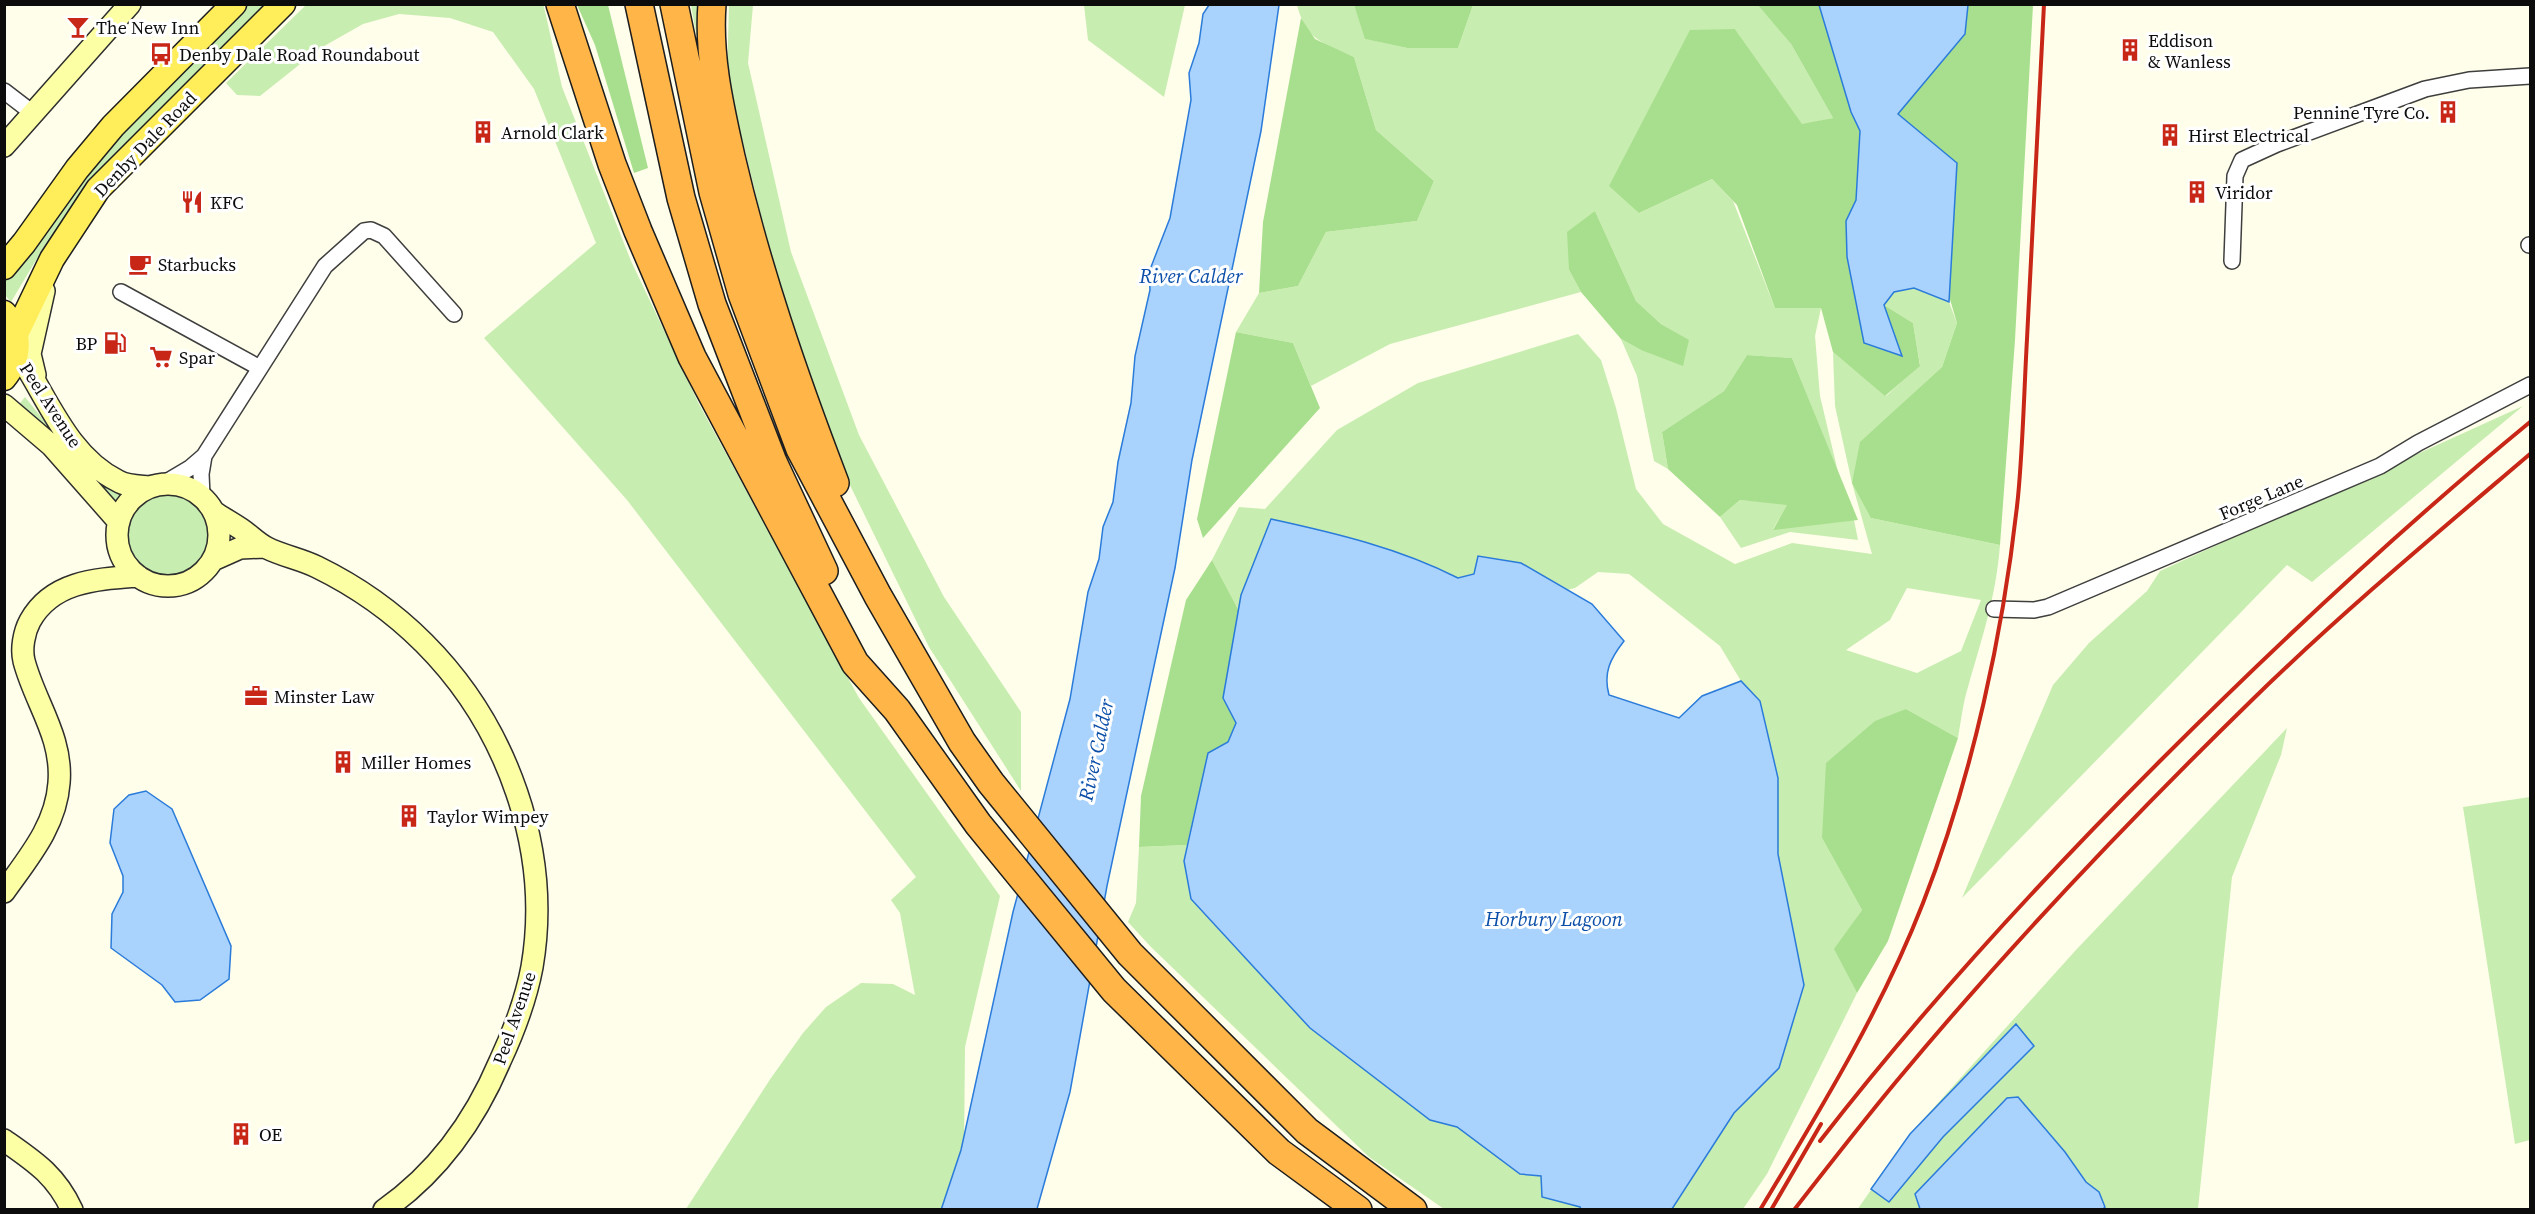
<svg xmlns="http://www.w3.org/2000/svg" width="2535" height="1214" viewBox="0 0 2535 1214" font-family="'Source Serif 4',serif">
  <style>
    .green { fill: #c8edb0; fill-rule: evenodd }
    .forest { fill: #a8df8e }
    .water { fill: #a9d2fc; stroke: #2a7bda; stroke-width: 1.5 }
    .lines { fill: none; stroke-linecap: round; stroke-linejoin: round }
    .street-casing { stroke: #3f3f3f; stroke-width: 18 }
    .secondary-casing { stroke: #2e2e2e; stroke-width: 24 }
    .primary-casing { stroke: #1d1d1d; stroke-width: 27 }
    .highway-casing { stroke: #1d1d1d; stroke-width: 30 }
    .street { stroke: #fff; stroke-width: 15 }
    .secondary { stroke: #fdffa5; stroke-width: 21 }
    .primary { stroke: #ffed5a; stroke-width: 24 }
    .highway { stroke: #ffb548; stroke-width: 27 }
    .rail { stroke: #c82717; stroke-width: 4 }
    .labels { text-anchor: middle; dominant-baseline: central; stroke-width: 6; stroke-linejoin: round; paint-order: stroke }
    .poi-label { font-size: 18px; fill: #0c0c0c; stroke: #fff; text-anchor: start }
    .street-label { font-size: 18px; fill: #0c0c0c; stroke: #fff }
    .water-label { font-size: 20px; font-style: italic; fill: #0a4ea8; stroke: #fff }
  </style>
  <rect width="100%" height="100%" fill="#fffeea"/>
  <path class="green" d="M542,4L544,7L562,87L631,261L699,404L859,698L1000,896L965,1047L964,1149L943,1209H686L771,1078L803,1033L826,1007L861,983L893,984L915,995L900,913L891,900L916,877L627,500L484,338L596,243L534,89L493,32L450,18L399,14L363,24L319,49L260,96L237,95L226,83L306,5Z
    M247,5H273L78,204L42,250L11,302L5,295L4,279L97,157Z
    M691,5H701V61Z
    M729,5H753L748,63L791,252L859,435L944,597L1021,712V791L929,647L846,477L778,284L727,78Z
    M1084,5H1185L1164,97L1088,40Z
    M1297,5H1354L1366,39L1407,48H1458L1473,5H1759L1791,44L1833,118L1802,125L1735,29L1639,213L1712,179L1733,201L1775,308H1821L1815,336L1820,396L1838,472L1792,358L1747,355L1724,391L1662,432L1668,469L1654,461L1637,376L1621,339L1641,350L1689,341L1661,324L1636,301L1595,211L1569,270L1581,292L1390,344L1311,386L1293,343L1236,332L1259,293L1298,286L1326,232L1417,221L1434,181L1376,130L1354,57C1323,43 1306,40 1297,5Z
    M1914,288L1949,302L1957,323L1942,367L1900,406L1871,518L2000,545C1996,597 1982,638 1968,687C1963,703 1961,721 1958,738L1906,709L1822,838L1862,910L1835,950L1857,993L1767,1174L1743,1209H1672L1734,1113L1779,1068L1785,889L1778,854V778L1760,701L1741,681L1720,646L1629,574L1598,572L1575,588L1567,590L1521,563L1478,557L1474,574L1458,578L1429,564L1242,595L1239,611L1212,560L1239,507L1265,509L1337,430L1418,383L1578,334L1601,360L1616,408L1636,489L1663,524L1735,564L1792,543L1872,554L1852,483L1835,406L1833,352L1886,396L1920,365L1913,323L1884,305L1894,292ZM1907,588L1981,600L1961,651L1917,673L1846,650L1890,620Z
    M25,397L67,449L124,494L115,507L17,407Z
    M2523,406L2312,582L2287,565L1962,898L2053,685L2089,643L2147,591L2160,571Z
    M128 536a41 41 0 1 1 82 0a41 41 0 1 1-82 0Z
    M1740,500L1788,504L1773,529L1854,520L1858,540L1790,532L1741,548L1720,517Z
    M2287,728L2281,755L2232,877L2198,1209L1857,1210L1910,1134L2075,951Z
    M2530,797V1140L2515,1144L2463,807Z
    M1187,845L1184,861L1191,899L1310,1028L1430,1120L1457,1127L1520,1174L1541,1176L1542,1197L1580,1207L1581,1209H1444L1369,1157L1151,947L1128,922L1136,903L1139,847Z"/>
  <path class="forest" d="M577,5H608L648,168L634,173L595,45Z
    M1354,5V4L1473,5L1458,48H1407L1365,39Z
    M1758,5H1819L1851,112L1860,131L1856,200L1846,221L1847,257L1864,343L1902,356L1884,305L1913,323L1920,366L1885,396L1833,352L1821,308H1775L1737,205L1712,179L1639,213L1609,186L1690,30L1735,29L1802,124L1833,118L1791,44Z
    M1968,5H2033L2015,340L2000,545L1871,518L1852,483L1860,442L1942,367L1957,323L1949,296L1957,163L1898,114L1965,34Z
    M1301,18L1315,39L1354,57L1376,130L1434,181L1417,221L1326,232L1298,286L1259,293L1263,222Z
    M1595,211L1636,301L1661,324L1689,340L1683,366L1641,350L1621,339L1581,292L1569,270L1567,232Z
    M1236,332L1293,343L1320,408L1203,538L1197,519Z
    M1747,355L1792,358L1858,520L1773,530L1787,505L1740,500L1720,517L1668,469L1662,432L1724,391Z
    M1212,560L1239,611L1223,698L1236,722L1228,742L1208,753L1187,845L1139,847L1141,796L1186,600Z
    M1906,709L1958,738L1888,941L1857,993L1834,949L1862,910L1822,838L1826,763L1875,721Z"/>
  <path class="water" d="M1209,5H1279L1261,131L1192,460L1175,568L1107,886L1070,1092L1037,1209L941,1210L961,1150L1013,912L1070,699L1088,592L1099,559L1103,527L1113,502L1118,462L1131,403L1135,356L1150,290L1149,272L1170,218L1191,100L1189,73L1199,43L1203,14Z
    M1819,5H1968L1965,34L1898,114L1957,163L1949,302L1914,288L1894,292L1884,305L1902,356L1864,343L1847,257L1846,221L1856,200L1860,131L1851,112Z
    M1271,519C1335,533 1399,548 1458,578L1474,574L1478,556L1521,563L1592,604L1624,641C1610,659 1603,673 1609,695L1679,718L1702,696L1741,681L1760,701L1778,778V854L1804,985L1779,1068L1734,1113L1672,1209H1581L1580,1207L1542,1197L1541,1176L1520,1174L1457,1127L1430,1120L1310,1028L1191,899L1184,861L1208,753L1228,742L1236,723L1223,698L1241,595Z
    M146,791L172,809L231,946L229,979L200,1000L175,1002L162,985L111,948L112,914L123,892V876L110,843L114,809L129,795Z
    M2016,1024L2034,1046L1943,1137L1889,1202L1871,1189L1910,1134Z
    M2018,1097L2065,1152L2086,1182L2099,1192L2105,1207L2103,1209H1920L1915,1194L2007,1098Z"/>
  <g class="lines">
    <g class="street-casing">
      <path id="street" d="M4,91L34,114
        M2529,245H2530
        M2232,261L2235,176L2242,160L2277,144L2425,89L2469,80L2530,76
        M121,292L260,368
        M163,484L190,468L204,456L325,266L364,231L371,230L384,236L454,314
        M202,496L201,474L204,456
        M1994,609L2034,610L2048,607L2380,466L2418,443L2530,385"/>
    </g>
    <g class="secondary-casing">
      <path id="secondary" d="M4,146L130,4
        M17,352C47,396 67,456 118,481C126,486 139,486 149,487
        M35,375L30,354L44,291
        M4,405L52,446L119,522
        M117 535a51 51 0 1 1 102 0a51 51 0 1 1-102 0Z
        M214,512C223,518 232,523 241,529C250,535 257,543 267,548C283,556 301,559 317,567C356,586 394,613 424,643C507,726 552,850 532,967C526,999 514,1031 500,1061C475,1120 437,1173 384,1210
        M213,560L240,548L265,547
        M4,892C28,858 56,826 59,783C63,737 35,703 24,661C21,649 24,632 30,621C52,581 97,579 138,576
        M4,1140C34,1161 56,1175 72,1210"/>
    </g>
    <g class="primary-casing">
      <path id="primary" d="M4,267L24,243L77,169L113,126L234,4
        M4,313C22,332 20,359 4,378
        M16,334L52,259L98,189L283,4"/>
    </g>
    <g class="highway-casing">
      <path id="highway" d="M560,4L612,164L638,231L692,357L855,663L897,710L978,824L1114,990L1279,1152L1358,1210
        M639,4L681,198L712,304L773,462L824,571
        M674,4L713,192L742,294L800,449L878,596L962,742L991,783L1130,954L1307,1131L1413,1210
        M712,4C708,57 720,107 731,157C757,269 794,376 835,483"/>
    </g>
    <use href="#street" class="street"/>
    <use href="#secondary" class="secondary"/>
    <use href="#primary" class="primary"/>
    <use href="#highway" class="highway"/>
    <path class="rail" d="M1820,1141C1924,1007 2039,882 2159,762C2278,643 2400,529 2530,422
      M1760,1210C1820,1110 1881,1011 1923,903C1972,778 2004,630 2018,497C2023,445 2024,392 2027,339C2033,228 2038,116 2044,4
      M1771,1210L1821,1124
      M1794,1210C1829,1165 1864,1120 1900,1077C2010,945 2129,820 2252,700C2340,614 2436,534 2530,454"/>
  </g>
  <defs>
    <g id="bar-bare" transform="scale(1.8)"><path d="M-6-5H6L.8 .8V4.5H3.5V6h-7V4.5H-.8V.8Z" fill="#c82717" stroke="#fff" stroke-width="2.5" paint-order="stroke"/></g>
    <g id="building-bare" transform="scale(1.8)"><path d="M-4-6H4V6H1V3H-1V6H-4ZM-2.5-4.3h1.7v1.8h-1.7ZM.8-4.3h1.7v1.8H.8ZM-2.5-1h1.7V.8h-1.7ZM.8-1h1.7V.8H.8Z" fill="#c82717" stroke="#fff" stroke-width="2.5" paint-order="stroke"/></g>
    <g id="bus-bare" transform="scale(1.8)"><path d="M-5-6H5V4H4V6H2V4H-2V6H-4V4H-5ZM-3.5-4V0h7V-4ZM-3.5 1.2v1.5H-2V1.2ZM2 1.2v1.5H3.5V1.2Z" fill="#c82717" stroke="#fff" stroke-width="2.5" paint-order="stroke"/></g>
    <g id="restaurant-bare" transform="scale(1.8)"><path d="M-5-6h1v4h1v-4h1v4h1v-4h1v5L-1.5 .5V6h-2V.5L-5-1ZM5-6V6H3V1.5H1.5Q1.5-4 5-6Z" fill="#c82717" stroke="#fff" stroke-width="2.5" paint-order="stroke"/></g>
    <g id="cafe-bare" transform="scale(1.8)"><path d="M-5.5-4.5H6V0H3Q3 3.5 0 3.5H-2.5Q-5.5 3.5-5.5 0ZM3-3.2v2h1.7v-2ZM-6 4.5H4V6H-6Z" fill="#c82717" stroke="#fff" stroke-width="2.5" paint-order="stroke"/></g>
    <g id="fuel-bare" transform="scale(1.8)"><path d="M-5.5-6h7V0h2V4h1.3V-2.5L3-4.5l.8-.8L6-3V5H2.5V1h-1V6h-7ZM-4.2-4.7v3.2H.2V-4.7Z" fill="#c82717" stroke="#fff" stroke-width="2.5" paint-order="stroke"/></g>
    <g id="supermarket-bare" transform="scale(1.8)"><path d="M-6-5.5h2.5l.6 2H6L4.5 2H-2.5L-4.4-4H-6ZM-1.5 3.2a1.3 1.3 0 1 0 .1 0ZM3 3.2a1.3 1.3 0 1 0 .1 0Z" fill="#c82717" stroke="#fff" stroke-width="2.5" paint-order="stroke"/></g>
    <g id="office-bare" transform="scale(1.8)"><path d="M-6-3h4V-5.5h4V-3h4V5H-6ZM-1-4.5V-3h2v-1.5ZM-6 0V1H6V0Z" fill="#c82717" stroke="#fff" stroke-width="2.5" paint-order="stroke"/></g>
  </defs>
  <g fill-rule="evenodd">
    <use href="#bar-bare" x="78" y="27"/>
    <use href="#building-bare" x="2130" y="50"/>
    <use href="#bus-bare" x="161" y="54"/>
    <use href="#building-bare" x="2448" y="112"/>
    <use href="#building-bare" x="483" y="132"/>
    <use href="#building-bare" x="2170" y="135"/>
    <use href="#building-bare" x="2197" y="192"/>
    <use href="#restaurant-bare" x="192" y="202"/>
    <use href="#cafe-bare" x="140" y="264"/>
    <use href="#fuel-bare" x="115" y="343"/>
    <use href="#supermarket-bare" x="161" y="357"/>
    <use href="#office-bare" x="256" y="696"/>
    <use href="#building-bare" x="343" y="762"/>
    <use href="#building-bare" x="409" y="816"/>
    <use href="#building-bare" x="241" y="1134"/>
  </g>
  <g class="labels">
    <g class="poi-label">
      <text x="96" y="27">The New Inn</text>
      <text x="2148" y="40">Eddison<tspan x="2148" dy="21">&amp; Wanless</tspan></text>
      <text x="179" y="54">Denby Dale Road Roundabout</text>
      <text x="2430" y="112" text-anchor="end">Pennine Tyre Co.</text>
      <text x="501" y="132">Arnold Clark</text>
      <text x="2188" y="135">Hirst Electrical</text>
      <text x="2215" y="192">Viridor</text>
      <text x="210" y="202">KFC</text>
      <text x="158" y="264">Starbucks</text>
      <text x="97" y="343" text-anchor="end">BP</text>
      <text x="179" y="357">Spar</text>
      <text x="274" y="696">Minster Law</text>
      <text x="361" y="762">Miller Homes</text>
      <text x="427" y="816">Taylor Wimpey</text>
      <text x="259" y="1134">OE</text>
    </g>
    <g class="street-label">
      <text transform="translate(145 144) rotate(-46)">Denby Dale Road</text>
      <text transform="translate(51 405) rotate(57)">Peel Avenue</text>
      <text transform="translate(2261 497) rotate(-23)">Forge Lane</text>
      <text transform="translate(514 1018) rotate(-71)">Peel Avenue</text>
    </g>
    <g class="water-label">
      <text x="1191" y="276">River Calder</text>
      <text transform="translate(1096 750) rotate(-78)">River Calder</text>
      <text x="1554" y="919">Horbury Lagoon</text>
    </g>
  </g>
  <rect width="2535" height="1214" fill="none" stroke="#0c0c0c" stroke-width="12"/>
</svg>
